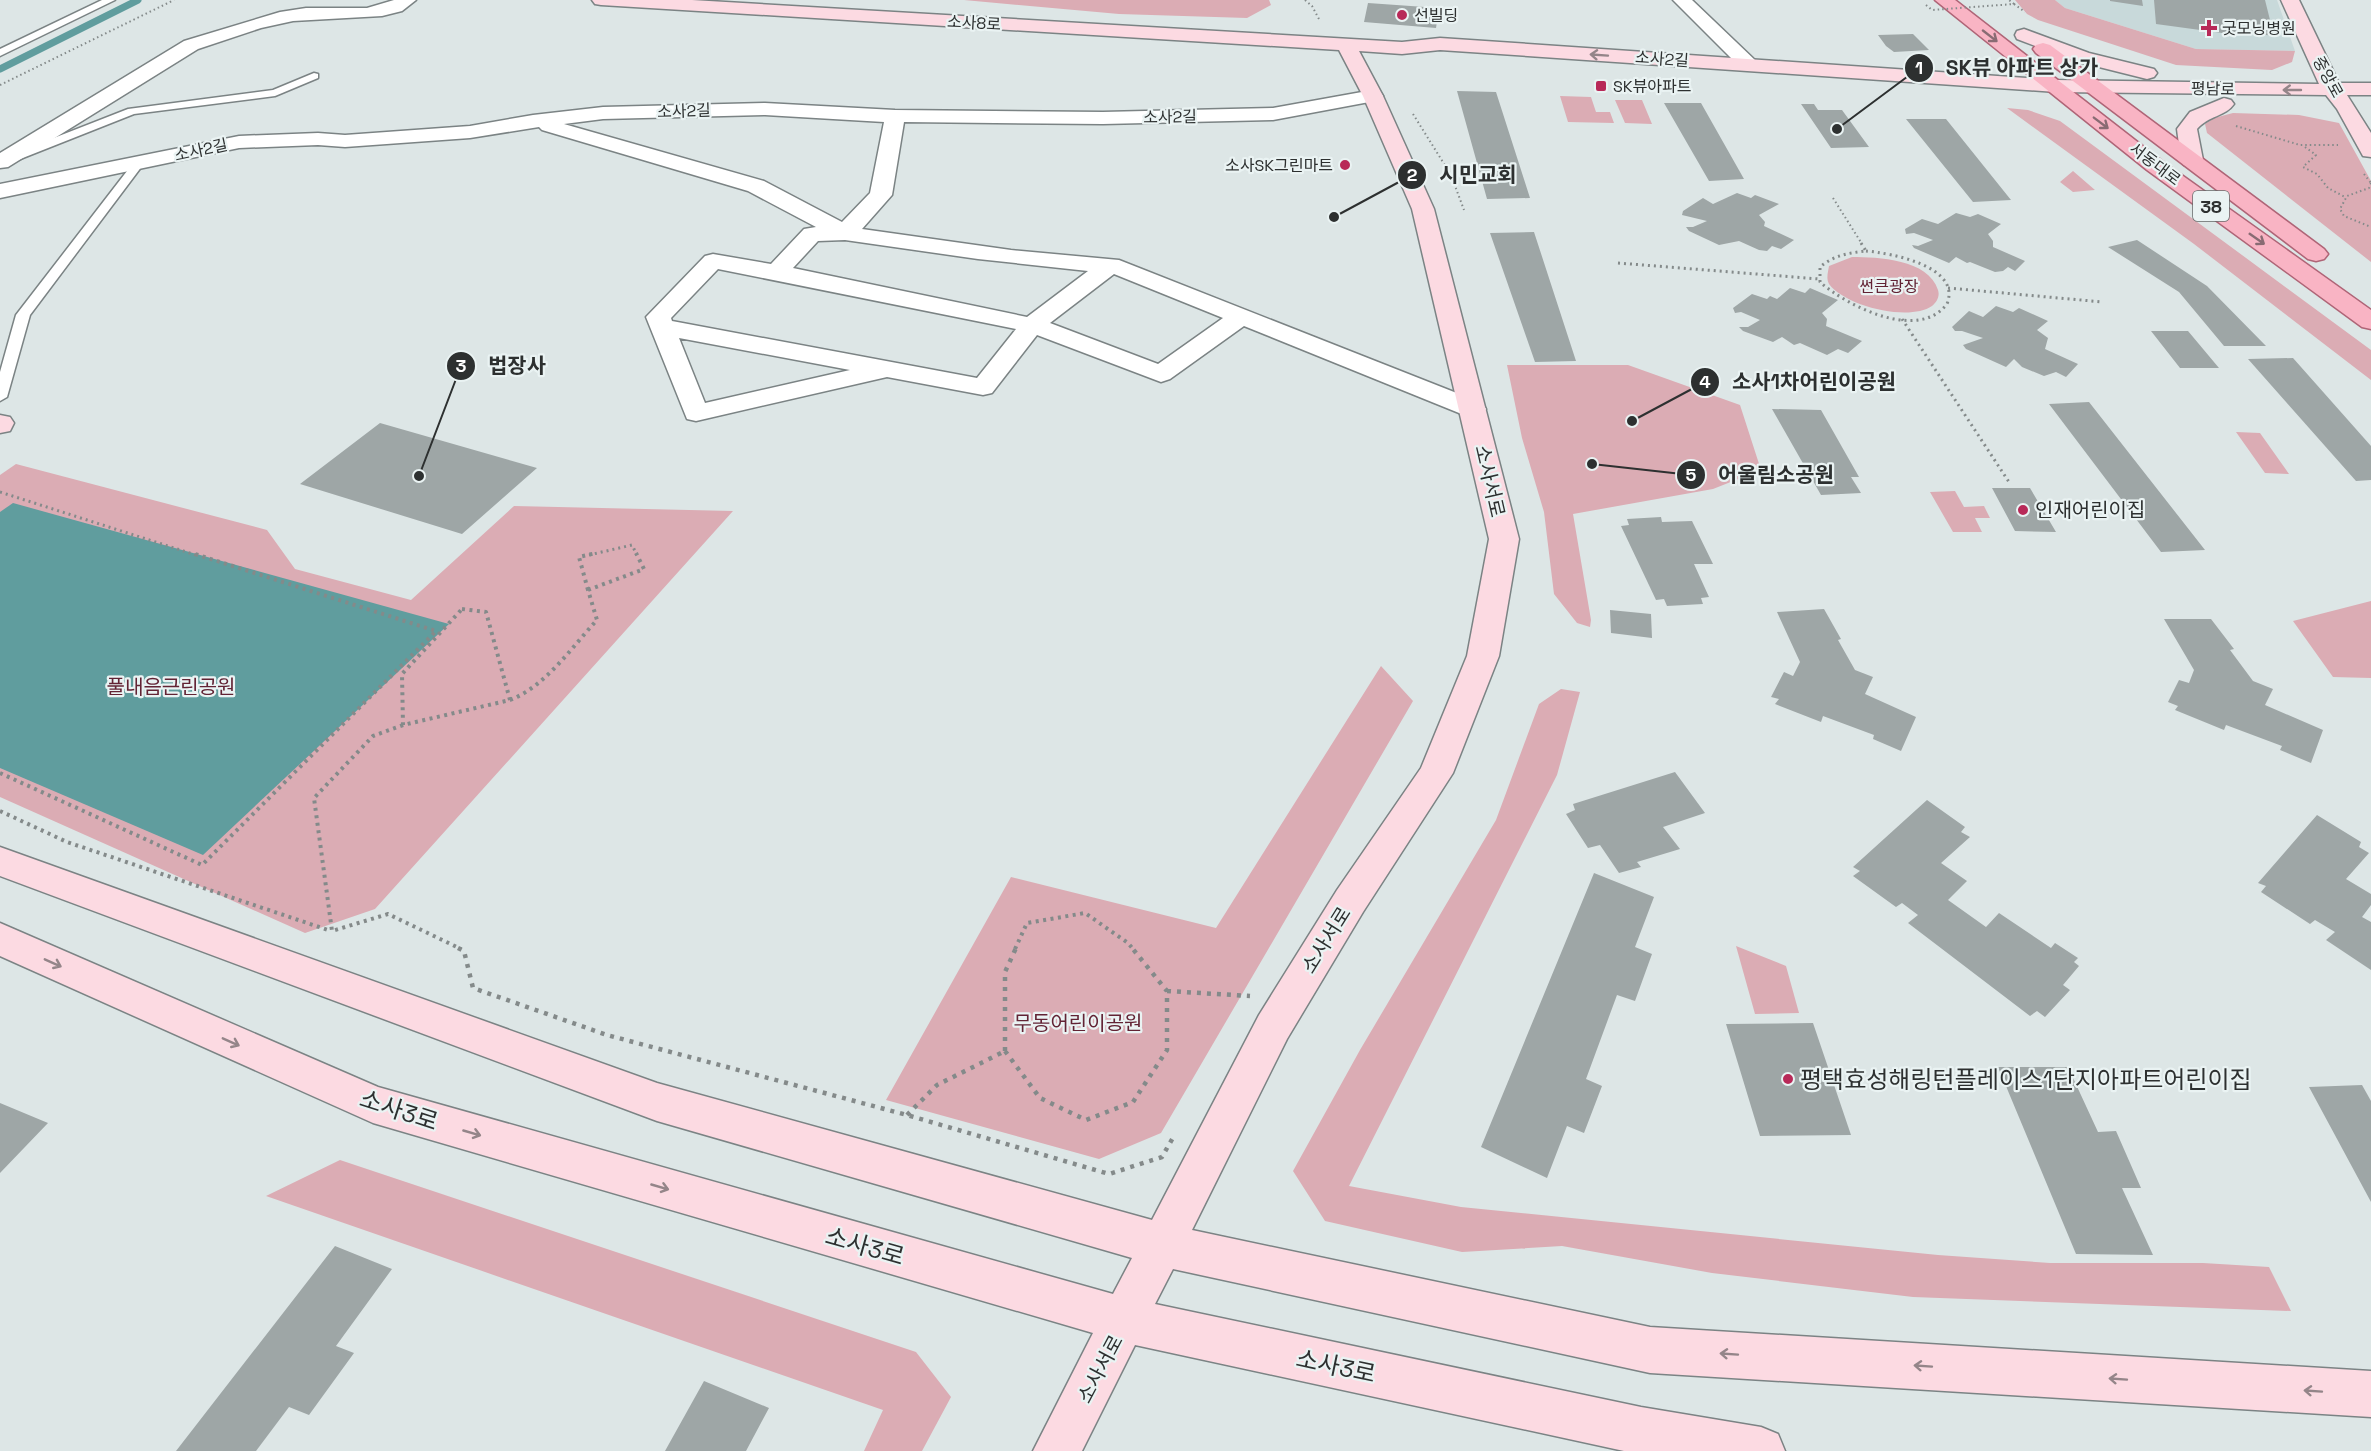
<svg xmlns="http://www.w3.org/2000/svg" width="2371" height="1451" viewBox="0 0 2371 1451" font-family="'Space Grotesk','Noto Sans KR',sans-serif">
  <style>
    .built { fill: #c8d9da }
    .green { fill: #dbacb4 }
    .water { fill: #609d9e }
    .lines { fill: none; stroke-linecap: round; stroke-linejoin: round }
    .stream { stroke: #609d9e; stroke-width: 7 }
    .building { fill: #9ea6a6 }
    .lane-casing { stroke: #7b8384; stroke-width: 3 }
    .street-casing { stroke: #7b8384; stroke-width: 3 }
    .secondary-casing { stroke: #7b8384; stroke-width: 3 }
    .primary-casing { stroke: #af6577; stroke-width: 3 }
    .path-far3 { stroke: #848a8a; stroke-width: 2; stroke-dasharray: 1.5 3; stroke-linecap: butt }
    .path-far2 { stroke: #848a8a; stroke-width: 3; stroke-dasharray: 2 4; stroke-linecap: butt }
    .path-far1 { stroke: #848a8a; stroke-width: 4; stroke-dasharray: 3 4.5; stroke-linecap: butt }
    .path { stroke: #848a8a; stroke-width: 4.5; stroke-dasharray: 4 6; stroke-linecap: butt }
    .lane { fill: #fff; fill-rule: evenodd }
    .street { fill: #fff; fill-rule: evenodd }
    .secondary { fill: #fcdae2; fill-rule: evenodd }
    .primary { fill: #f9b4c4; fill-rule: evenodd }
    .path-bridge { stroke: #848a8a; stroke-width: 2; stroke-dasharray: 1.5 3; stroke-linecap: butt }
    .oneway { stroke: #896b73 }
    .oneway2 { stroke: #948589 }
    .poi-dot { fill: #b82958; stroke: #eaf3f3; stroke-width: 2 }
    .labels { text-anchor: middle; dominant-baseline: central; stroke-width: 4.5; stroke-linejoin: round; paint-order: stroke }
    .far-poi-label { font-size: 16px; fill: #2d3030; stroke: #eaf3f3; text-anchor: start }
    .far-street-label { font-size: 16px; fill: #2d3030; stroke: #eaf3f3 }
    .far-park-label { font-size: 16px; fill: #622334; stroke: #eaf3f3 }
    .shield { fill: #eaf3f3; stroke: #666a6a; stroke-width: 1.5 }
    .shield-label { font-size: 18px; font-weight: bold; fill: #2d3030 }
    .street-label { font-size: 20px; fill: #2d3030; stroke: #eaf3f3 }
    .poi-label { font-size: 20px; fill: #2d3030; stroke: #eaf3f3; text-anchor: start }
    .park-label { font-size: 20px; fill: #622334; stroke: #eaf3f3 }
    .near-poi-label { font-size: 24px; fill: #2d3030; stroke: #eaf3f3; text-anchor: start }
    .near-street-label { font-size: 24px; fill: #2d3030; stroke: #eaf3f3 }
    .leader { fill: none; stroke: #2d3030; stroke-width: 2 }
    .callout-dot { fill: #2d3030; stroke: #eaf3f3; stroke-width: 2 }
    .mark-label { font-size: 18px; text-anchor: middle; font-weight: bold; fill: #fff }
    .callout-label { font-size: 21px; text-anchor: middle; font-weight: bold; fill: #2d3030; stroke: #eaf3f3; stroke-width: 4.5; stroke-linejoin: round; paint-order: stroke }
  </style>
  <rect width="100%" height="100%" fill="#dde6e6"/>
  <path class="built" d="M2055,0H2277L2295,51L2196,49L2065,8Z"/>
  <path class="green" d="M964,0H1269L1271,5L1247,18L1119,14Z
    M2015,0H2055L2065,8L2196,49L2295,51L2292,62L2272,70L2176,65L2038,20L2027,14Z
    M1560,96L1591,97L1596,112H1610L1614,123L1568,122Z
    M1615,100H1642L1652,124L1625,123Z
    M2007,108L2028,110L2060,121L2371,350V380L2194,244Z
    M2233,113L2299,115L2339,123L2371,181V262L2207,133L2205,124L2214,118Z
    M2073,171L2095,190L2073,192L2060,182Z
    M1852,257C1878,257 1928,259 1938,290C1940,296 1937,302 1932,306C1909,322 1845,306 1829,284C1826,279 1828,272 1829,266Z
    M1507,365H1628L1740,405L1761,470L1713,489L1573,514L1591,620L1590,627L1577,623L1554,594L1544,512L1522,438Z
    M2236,432L2260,433L2289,474L2265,473Z
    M16,464L267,530L295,569L411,600L514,506L733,511L375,909L305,933L0,797V475Z
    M1955,491L1964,507L1984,506L1990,518H1975L1982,532H1953L1930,492Z
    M2371,601V678L2333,677L2293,621Z
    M1381,666L1413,701L1161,1133L1099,1159L886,1100L1011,877L1216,928Z
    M1561,689L1580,692L1557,775L1349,1186L1461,1207L1938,1255L2050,1263H2203L2269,1267L2291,1311L1913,1297L1712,1273L1562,1246L1462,1252L1325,1221L1293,1171L1360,1050L1496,820L1539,704Z
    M1736,946L1786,966L1799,1013L1755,1014Z
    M340,1160L916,1352L951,1397L922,1451H864L883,1410L266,1196Z"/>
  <path class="water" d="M13,503L449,624L203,855L0,768V512Z"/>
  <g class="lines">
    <path class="stream" d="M0,69L138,0"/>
  </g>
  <path class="building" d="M2110,0H2142L2143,6L2110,1Z
    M2154,0H2265L2274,36L2237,31V35L2156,24Z
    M1368,3L1439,8L1436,28L1364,22Z
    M1913,34L1929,50L1894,52L1886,46L1878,35Z
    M1457,91L1496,92L1530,198L1487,199Z
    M1664,103H1701L1744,179L1709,181Z
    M1801,104H1814L1818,110H1842L1869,147L1831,148Z
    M1906,119H1946L2011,200L1973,202Z
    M1737,193L1751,198L1755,195L1779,204L1759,215L1765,222L1764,226L1794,240L1781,249L1772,246L1767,251L1759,250L1739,241L1719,245L1689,231L1686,227H1693L1707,221L1682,215L1683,211L1703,198L1713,204Z
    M1956,213L1970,217L1978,214L2001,224L1988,234L1993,241V247L2025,261L2015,271L2008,267L2003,271L1995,272L1970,262L1967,263L1956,257L1949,263L1914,248L1912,245L1918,246L1933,240L1914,233L1906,234L1905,229L1922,219L1938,224Z
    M1534,232L1576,361L1535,362L1490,233Z
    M2137,240L2207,286L2266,346H2224L2179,292L2108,247Z
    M1790,288L1805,293L1810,288L1838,300L1822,313L1827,319L1826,326L1862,341L1848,353L1838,349L1827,355L1800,343L1794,345L1782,337L1773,342L1743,331L1739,327H1748L1760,320L1741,312L1735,313L1733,308L1752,294L1767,299L1770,296L1777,299Z
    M1996,306L2013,312L2019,308L2048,321L2037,330L2048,338L2045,349L2078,364L2066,377L2056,372L2044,376L2022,367L2014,359L2006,367L1966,349L1963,345L1983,338L1962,331H1955L1952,327L1969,311L1983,317Z
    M2151,331H2188L2219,368H2180Z
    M2293,358L2371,446V480L2356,481L2248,359Z
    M2089,402L2205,550L2161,552L2049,404Z
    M1772,409L1821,410L1859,477H1851L1861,493L1821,495Z
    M380,423L537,468L462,534L300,484Z
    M1992,488H2030L2056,532L2015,531Z
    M1661,517L1662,522L1692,521L1713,564H1694L1709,597L1701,598L1703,604L1667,606L1664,599L1656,600L1621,526L1629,525L1627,519Z
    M1824,609L1841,639L1838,640L1855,670L1873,677L1865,694L1916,717L1901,751L1873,739L1874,735L1823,716L1821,722L1775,704L1779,699L1771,697L1784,672L1793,676L1800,662L1777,612Z
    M1610,610L1651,614L1652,638L1611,633Z
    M2164,619H2211L2234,649L2230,650L2253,681L2273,689L2265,705L2323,730L2311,763L2280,750L2282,746L2226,725L2224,730L2175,710L2178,706L2168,702L2179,680L2189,683L2194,670Z
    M1675,772L1705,813L1663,827L1680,849L1637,862L1641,867L1619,873L1600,845L1588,848L1566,814L1575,810L1573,804Z
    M1927,800L1965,827L1961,832L1970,837L1941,863L1967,881L1948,900L1986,927L1999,913L2051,948L2055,943L2078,958L2074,962L2079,966L2063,985L2070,990L2045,1017L2037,1011L2030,1016L1908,923L1918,915L1902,903L1896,907L1853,876L1860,871L1853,867Z
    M2317,815L2361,842L2359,847L2369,853L2346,879L2371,894V905L2362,917L2371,922V970L2326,940L2335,932L2315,920L2310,924L2261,892L2266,886L2258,883Z
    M1594,873L1654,897L1635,947L1652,954L1635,1001L1617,995L1586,1079L1602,1086L1584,1133L1567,1126L1547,1178L1481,1147Z
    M1813,1023L1851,1135L1760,1136L1726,1024Z
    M1998,1067H2068L2098,1132L2116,1131L2141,1188H2122L2153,1255L2076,1254Z
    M2362,1085L2371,1101V1202L2309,1087Z
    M0,1103L48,1123L0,1173Z
    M335,1246L392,1269L336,1346L354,1353L309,1415L289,1407L256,1451H176Z
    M704,1381L769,1408L746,1451H665Z"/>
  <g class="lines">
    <g class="lane-casing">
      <path id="lane" d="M102,0H115L0,56V49Z
        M314,73L318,74V78L275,96L134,114L0,167V159L128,109L273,90Z
        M138,160L144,164L142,166L30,315L7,397L0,401V372L16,315L134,162Z"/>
    </g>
    <g class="street-casing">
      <path id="street" d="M394,0H416L402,11L382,16L293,21L261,28L198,49L8,167L0,168V153L184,41L280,12L306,8H367Z
        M1673,0H1692L1757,62L1760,66L1757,70H1743Z
        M1373,90L1380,92L1383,96L1380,100L1273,120L1103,124L904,122L892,195L862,229L1011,250L1119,260L1482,403L1486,409L1482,415L1473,417L1464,415L1244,326L1170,379L1161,382L1037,335L992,393L983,395L887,377L696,421L687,419L646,317L705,256L713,254L771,264L804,229L816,227L748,191L542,130L539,127L470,138L345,147L318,145L239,148L0,198V184L239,136L318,133L345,135L470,126L533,115L603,107L765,103L895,110L1103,112L1273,108ZM765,115L884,122L870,193L842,222L764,181L564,124L603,119ZM845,240L978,259L1088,271L1027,317L793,268L818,241ZM718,269L1016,329L977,378L672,321L671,318ZM1114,274L1223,318L1158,364L1050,323ZM679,338L850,370L705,403Z"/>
    </g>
    <g class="secondary-casing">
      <path id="secondary" d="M592,0H692L1402,42L1440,38L2056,80L2319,84L2281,0H2299L2339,83H2371V95H2347L2371,133V157L2363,156L2337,109L2326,95L2056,92L1440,50L1402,54L1359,51L1383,96L1434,209L1519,539L1499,656L1453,773L1363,912L1287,1039L1192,1230L1650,1327L2371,1371V1417L1650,1373L1173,1269L1155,1304L1641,1407L1761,1427L1778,1434L1785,1451H1624L1135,1345L1082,1451H1033L1093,1333L373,1123L0,956V923L378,1087L1113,1294L1132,1258L657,1121L0,876V847L657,1083L1152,1220L1259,1015L1337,890L1421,768L1467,656L1489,539L1412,209L1363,96L1339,50L601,5L595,4Z
        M2024,29L2089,53L2154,69L2157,73L2154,77L2147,79L2075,61L2017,39L2015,35L2017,31Z
        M2224,98L2231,100L2234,104C2226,116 2208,116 2197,129L2203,160L2200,165L2192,166L2184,165L2181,160L2177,129L2190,112Z
        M0,415L10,417L14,423L10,431L0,433Z"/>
    </g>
    <g class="primary-casing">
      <path id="primary" d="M1935,0H1955L2162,161L2371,310V329L2362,327L2147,170Z
        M2043,43L2050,45L2324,249L2328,254L2324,259L2316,261L2308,259L2036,53L2033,49L2036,45Z"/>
    </g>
    <path class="path-far3" d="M1305,0L1312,6L1320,21
      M2014,4L2025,12
      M0,85L174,0
      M1413,114L1451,175L1464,210
      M2236,126L2300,145H2338
      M2305,147L2316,155L2303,167L2317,174L2328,188L2345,197
      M2364,174L2371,183
      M2371,183L2369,188L2347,196L2340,209L2344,216L2371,227
      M1833,198L1862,244"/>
    <path class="path-far2" d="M1861,243L1866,251
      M1866,251C1890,253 1962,266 1947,304C1918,342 1847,306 1820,282V267C1834,255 1849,253 1866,251Z
      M1618,263L1819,279
      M1948,288L2103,302
      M1902,319L2009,482
      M0,492L196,555
      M589,555L632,545L637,555"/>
    <path class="path-far1" d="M588,590L579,557L596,553
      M588,590L644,569L636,553
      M462,609L486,612L510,700L403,725L402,674Z
      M510,700C546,686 571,648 597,620L588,590
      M403,725L373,736L314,798L332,931L388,914L461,949
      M0,773L202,865L436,631L192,553
      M0,811L67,842L331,931
      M1015,949L1027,923L1085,913L1128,943L1133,949"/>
    <path class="path" d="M458,948L464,951L473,988L607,1035L907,1115L1109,1174L1162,1157L1175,1134
      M1167,991L1250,996
      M1005,1051L1040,1098L1086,1120L1133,1102L1167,1050V991L1132,948
      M1005,1051V972L1016,948
      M907,1115L937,1085L1005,1051"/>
    <use href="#lane" class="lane"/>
    <use href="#street" class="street"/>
    <use href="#secondary" class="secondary"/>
    <use href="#primary" class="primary"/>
    <path class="path-bridge" d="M1926,5L1932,10L2014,4L2009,0"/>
  </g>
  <defs><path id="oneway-shaft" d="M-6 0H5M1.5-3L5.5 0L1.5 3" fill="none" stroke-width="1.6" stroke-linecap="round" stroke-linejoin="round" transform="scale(1.5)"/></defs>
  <g class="oneway">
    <use href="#oneway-shaft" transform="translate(1990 36) rotate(38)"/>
    <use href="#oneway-shaft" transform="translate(2101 123) rotate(37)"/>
    <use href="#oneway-shaft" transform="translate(2257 239) rotate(35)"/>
  </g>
  <g class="oneway2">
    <use href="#oneway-shaft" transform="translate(1599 55) rotate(-176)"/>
    <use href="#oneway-shaft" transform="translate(2292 90) rotate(180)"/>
    <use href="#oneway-shaft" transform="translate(53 963) rotate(24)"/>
    <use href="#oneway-shaft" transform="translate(231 1042) rotate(24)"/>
    <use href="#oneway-shaft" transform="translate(472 1133) rotate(16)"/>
    <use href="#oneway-shaft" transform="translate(660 1187) rotate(16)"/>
    <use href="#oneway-shaft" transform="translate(1729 1354) rotate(-176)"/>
    <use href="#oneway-shaft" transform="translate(1923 1366) rotate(-176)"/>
    <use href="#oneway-shaft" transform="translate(2118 1379) rotate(-176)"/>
    <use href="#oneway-shaft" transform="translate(2313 1391) rotate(-176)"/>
  </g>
  <g class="poi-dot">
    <circle cx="1402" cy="15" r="6"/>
    <path d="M2206 19h6v6h6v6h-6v6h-6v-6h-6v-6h6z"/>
    <rect x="1595" y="80" width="12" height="12" rx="3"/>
    <circle cx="1345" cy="165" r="6"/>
    <circle cx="2023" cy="510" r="6"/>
    <circle cx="1788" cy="1079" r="6"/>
  </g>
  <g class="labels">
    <g class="far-poi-label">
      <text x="1414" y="15">선빌딩</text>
      <text x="2222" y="28">굿모닝병원</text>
      <text x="1613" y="86">SK뷰아파트</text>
      <text x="1333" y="165" text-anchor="end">소사SK그린마트</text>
    </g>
    <g class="far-street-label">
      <text transform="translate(974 23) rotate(3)">소사8로</text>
      <text transform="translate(1662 59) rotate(4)">소사2길</text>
      <text transform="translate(2328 77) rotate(61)">중앙로</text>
      <text transform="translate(2213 89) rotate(1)">평남로</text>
      <text transform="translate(684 111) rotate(-2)">소사2길</text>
      <text transform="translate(1170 117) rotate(-1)">소사2길</text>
      <text transform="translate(201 150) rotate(-12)">소사2길</text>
      <text transform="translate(2155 164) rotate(37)">서동대로</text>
    </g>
    <g class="far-park-label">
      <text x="1889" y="286">썬큰광장</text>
    </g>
    <rect class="shield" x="2193" y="191" width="36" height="30" rx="4.5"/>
    <g class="shield-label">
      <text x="2211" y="206">38</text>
    </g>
    <g class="street-label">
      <text transform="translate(1490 481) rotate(77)">소사서로</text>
      <text transform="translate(1326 940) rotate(-58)">소사서로</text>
      <text transform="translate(1100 1369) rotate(-62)">소사서로</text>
    </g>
    <g class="poi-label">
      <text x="2035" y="510">인재어린이집</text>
    </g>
    <g class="park-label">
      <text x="171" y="687">풀내음근린공원</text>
      <text x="1078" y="1023">무동어린이공원</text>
    </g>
    <g class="near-poi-label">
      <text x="1800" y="1079">평택효성해링턴플레이스1단지아파트어린이집</text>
    </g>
    <g class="near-street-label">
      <text transform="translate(399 1110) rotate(18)">소사3로</text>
      <text transform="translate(865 1246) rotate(16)">소사3로</text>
      <text transform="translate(1336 1366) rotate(12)">소사3로</text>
    </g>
  </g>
  <path class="leader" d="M1837 129L1919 68M1334 217L1412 175M419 476L461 366M1632 421L1705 382M1592 464L1691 475"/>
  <g class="callout-dot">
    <circle cx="1837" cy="129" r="6"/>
    <circle cx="1334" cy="217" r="6"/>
    <circle cx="419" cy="476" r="6"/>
    <circle cx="1632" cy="421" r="6"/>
    <circle cx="1592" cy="464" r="6"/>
    <circle cx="1919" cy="68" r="15"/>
    <circle cx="1412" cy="175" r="15"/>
    <circle cx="461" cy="366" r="15"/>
    <circle cx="1705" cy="382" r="15"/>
    <circle cx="1691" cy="475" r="15"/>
  </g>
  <g class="mark-label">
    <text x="1919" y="74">1</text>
    <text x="1412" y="181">2</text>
    <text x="461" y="372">3</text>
    <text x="1705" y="388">4</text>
    <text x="1691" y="481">5</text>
  </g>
  <g class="callout-label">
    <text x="2022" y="75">SK뷰 아파트 상가</text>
    <text x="1478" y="182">시민교회</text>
    <text x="517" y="373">법장사</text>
    <text x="1814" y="389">소사1차어린이공원</text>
    <text x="1776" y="482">어울림소공원</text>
  </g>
</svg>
